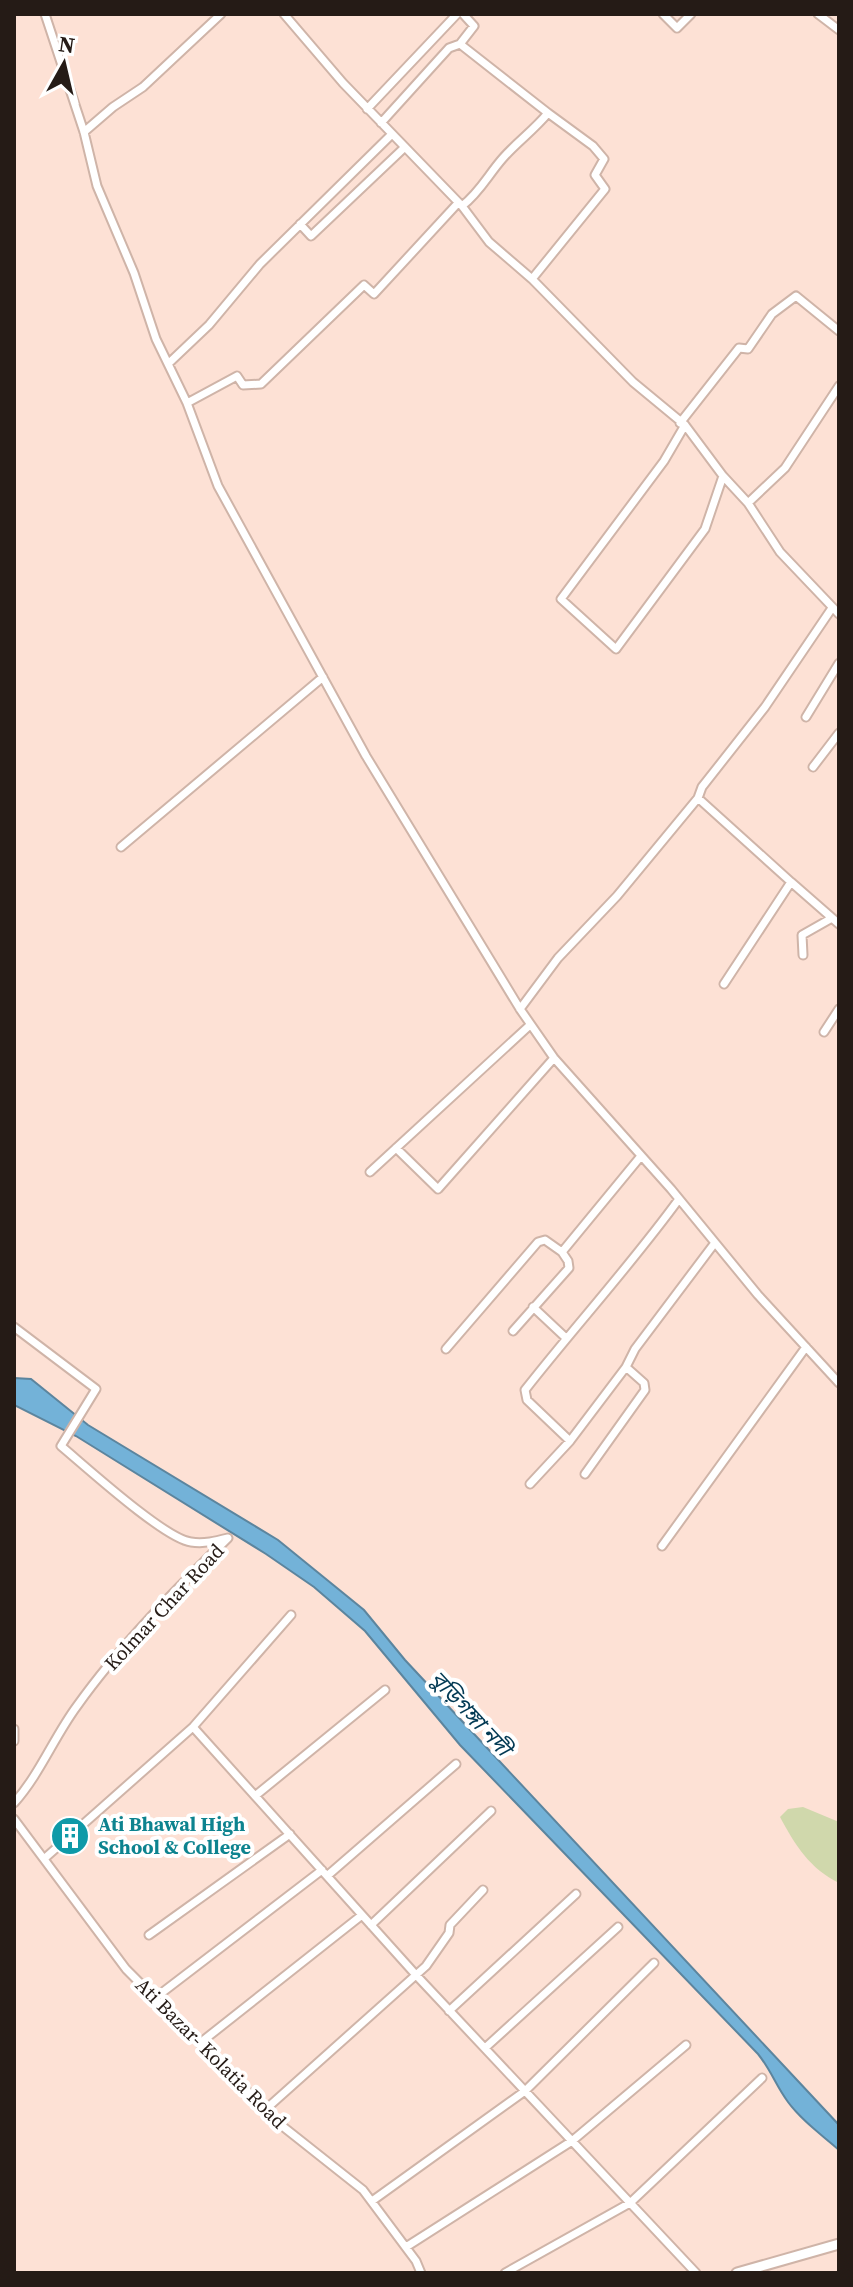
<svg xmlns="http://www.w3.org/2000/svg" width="853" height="2287" viewBox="0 0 853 2287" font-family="'Source Serif 4','Noto Sans Bengali',serif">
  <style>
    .green { fill: #d0d8ac }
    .water { fill: #73b2d8; stroke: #5c859e; stroke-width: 2 }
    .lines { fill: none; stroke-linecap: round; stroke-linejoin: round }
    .minor-casing { stroke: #cfb4a8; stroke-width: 11 }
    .tertiary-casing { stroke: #cfb4a8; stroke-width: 13 }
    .minor { stroke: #fff; stroke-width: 7 }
    .tertiary { stroke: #fff; stroke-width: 9 }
    .labels { text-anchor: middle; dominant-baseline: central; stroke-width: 8; stroke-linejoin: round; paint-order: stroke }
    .street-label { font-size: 20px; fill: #251b16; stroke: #fff }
    .culture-label { font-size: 20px; font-weight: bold; fill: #0d838f; stroke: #fff; text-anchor: start }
    .water-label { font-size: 22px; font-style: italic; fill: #023953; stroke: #fff }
  </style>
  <rect width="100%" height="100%" fill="#fde1d5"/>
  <path class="green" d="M803,1807L839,1822V1883C810,1869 795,1845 780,1817L788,1809Z"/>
  <path class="water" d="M14,1378L31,1379L88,1425L278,1540L364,1610L405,1660L839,2125V2150C822,2135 802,2121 788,2102C776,2086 771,2070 758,2054L460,1745L365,1631L314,1587L266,1554L76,1436L14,1405Z"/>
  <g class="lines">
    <g class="minor-casing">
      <path id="minor" d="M45,14L84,132L97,186L134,273L156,339L187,403L218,486L366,756L520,1009L554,1058L671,1189L758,1295L839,1383
        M284,14L343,83L462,206L489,242L532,279L633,382L685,425L723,476L748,503L780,552L839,614
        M663,14L677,28L691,14
        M818,14L839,30
        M367,109L457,14
        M381,123L449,48L460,44
        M84,132L113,107L143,87L221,14
        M462,206C480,192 488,175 503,158C517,142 534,130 548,113L460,44L474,26L463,14
        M300,224L311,236L405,147
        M532,279L605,189L595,175L604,159L593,146L548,113
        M169,363L209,325L260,264L392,134
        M187,403L237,376L243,385L261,384L364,285L374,294L458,203
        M680,423L739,348L748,349L772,314L796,296L839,331
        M685,425L664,461L561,599L616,649L705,529L723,476
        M748,503L785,468L839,386
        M806,717L839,663
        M813,767L839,733
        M698,798L791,882L724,984
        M121,847L323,677
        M791,882L839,924
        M803,955L802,935L832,918
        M520,1009L558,958L617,896L698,798L702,787L765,707L832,608
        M824,1032L839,1009
        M396,1148L438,1189L554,1058
        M370,1172L530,1025
        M533,1307L566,1338
        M14,1327L96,1389L61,1446C85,1466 165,1539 191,1542C204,1544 216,1541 228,1538C176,1589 119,1647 77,1706C54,1737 40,1774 14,1803
        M513,1331L569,1268L568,1261L562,1252
        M446,1349L538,1242L545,1240L562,1252L641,1156
        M570,1441L527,1400L525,1390C576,1325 631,1265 679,1199
        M585,1474L645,1390L644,1383L626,1367L635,1349L714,1244
        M530,1484L570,1441L626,1367
        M662,1546L806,1347
        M193,1727L416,1975L696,2273
        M14,1729V1741
        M255,1796L385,1690
        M14,1819L126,1969L281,2125L363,2190L416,2261L421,2273
        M45,1858L193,1727L291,1615
        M327,1876L456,1764
        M371,1925L491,1811
        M149,1935L290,1834
        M155,1998L322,1870
        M449,2011L576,1894
        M200,2043L362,1915
        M485,2048L618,1927
        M266,2109L426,1966L449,1933L450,1925L483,1890
        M372,2201L525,2091L654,1963
        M406,2247L572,2141L686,2045
        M505,2273L630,2203L762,2078"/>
    </g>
    <g class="tertiary-casing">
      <path id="tertiary" d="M737,2273L839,2244"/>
    </g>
    <use href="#minor" class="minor"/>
    <use href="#tertiary" class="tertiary"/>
  </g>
  <defs>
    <g id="building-disc" transform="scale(2)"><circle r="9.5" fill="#0f9aa8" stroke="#fff"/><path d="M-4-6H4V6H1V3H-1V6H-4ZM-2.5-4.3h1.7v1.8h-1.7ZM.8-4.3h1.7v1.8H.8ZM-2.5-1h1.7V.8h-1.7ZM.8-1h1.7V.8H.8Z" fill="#fff"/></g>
  </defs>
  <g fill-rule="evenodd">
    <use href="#building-disc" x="70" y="1836"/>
  </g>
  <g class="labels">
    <g class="street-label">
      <text transform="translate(164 1607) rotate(-47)">Kolmar Char Road</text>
      <text transform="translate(211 2053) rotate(45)">Ati Bazar- Kolatia Road</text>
    </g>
    <g class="culture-label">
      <text x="98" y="1824">Ati Bhawal High<tspan x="98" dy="23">School &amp; College</tspan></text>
    </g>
    <g class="water-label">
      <text transform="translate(471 1713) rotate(47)">বুড়িগঙ্গা নদী</text>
    </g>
  </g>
  <rect width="853" height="2287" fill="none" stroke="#251b16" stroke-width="32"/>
  <g transform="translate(64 64) rotate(8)" stroke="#ffffff" stroke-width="6" paint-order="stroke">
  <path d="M0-6L14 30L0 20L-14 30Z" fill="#251b16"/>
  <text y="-12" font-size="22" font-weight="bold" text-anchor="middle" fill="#251b16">N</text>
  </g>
</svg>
